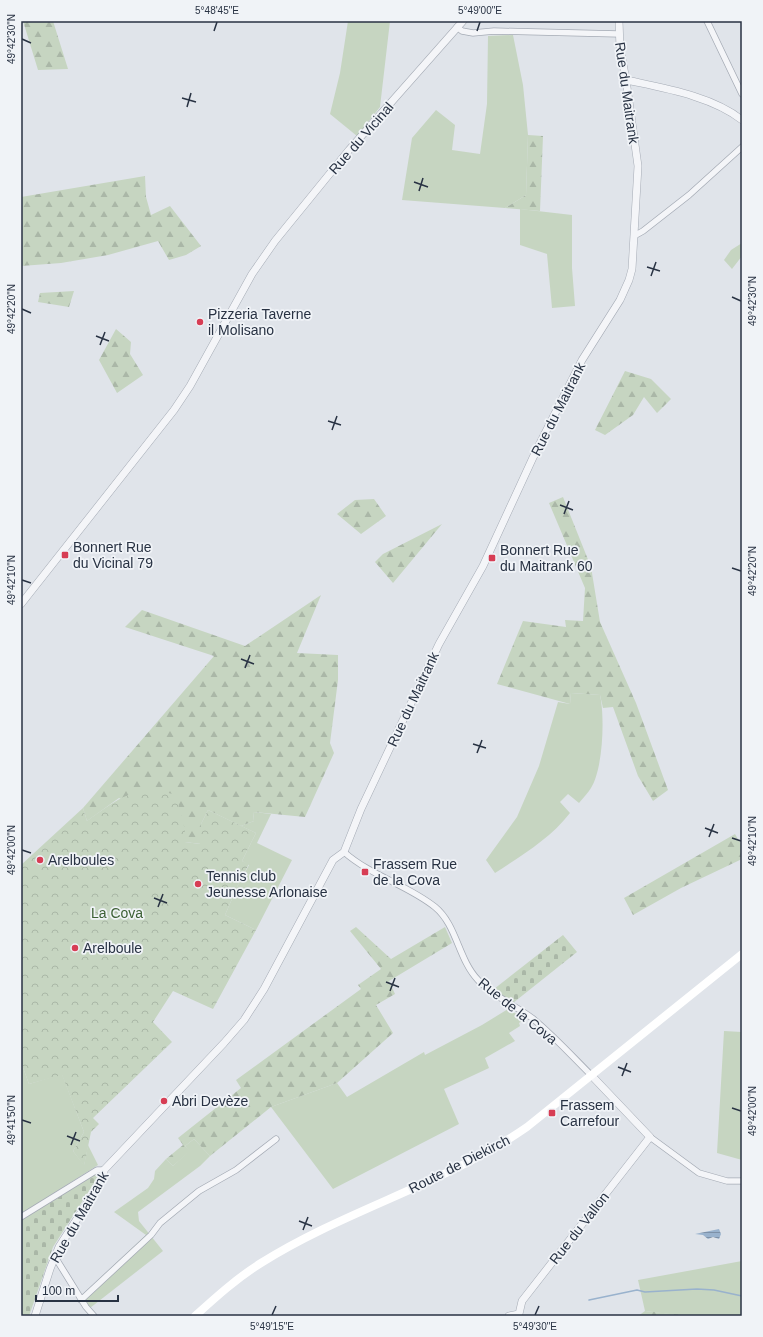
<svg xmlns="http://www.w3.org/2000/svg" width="763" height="1337" viewBox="0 0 763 1337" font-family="Arial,sans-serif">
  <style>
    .grass { fill: #c6d5c1 }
    .forest { fill: url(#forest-firs) }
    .cemetery { fill: url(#cemetery-stones) }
    .park { fill: url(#park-crowns) }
    .water { fill: url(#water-rules) }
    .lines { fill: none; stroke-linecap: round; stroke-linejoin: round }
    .stream { stroke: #99b2cd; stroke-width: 1.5 }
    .minor-casing { stroke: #a5abb5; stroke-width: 7 }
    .tertiary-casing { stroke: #a5abb5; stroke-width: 8 }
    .minor { stroke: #f4f5f8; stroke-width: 5.5 }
    .tertiary { stroke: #f4f5f8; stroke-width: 7 }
    .secondary { stroke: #fff; stroke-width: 8 }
    .ticks { fill: none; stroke: #283243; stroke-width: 1.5 }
    .poi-dot { fill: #d73d54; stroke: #f0f3f7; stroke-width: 1.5 }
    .labels { text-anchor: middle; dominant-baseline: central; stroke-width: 3.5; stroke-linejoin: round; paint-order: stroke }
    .street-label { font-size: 14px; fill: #283243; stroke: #f0f3f7 }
    .poi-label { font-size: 14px; fill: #283243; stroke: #f0f3f7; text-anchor: start }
    .park-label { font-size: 14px; fill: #3c6034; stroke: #f0f3f7 }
    .neatline { fill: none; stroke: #283243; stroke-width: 1.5 }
    .ticks-label { font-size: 10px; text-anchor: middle; fill: #283243 }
  </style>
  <defs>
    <pattern id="forest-firs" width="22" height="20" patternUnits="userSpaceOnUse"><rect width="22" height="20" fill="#c6d5c1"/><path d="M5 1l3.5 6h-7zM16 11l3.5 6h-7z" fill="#aab7a7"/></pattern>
    <pattern id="cemetery-stones" width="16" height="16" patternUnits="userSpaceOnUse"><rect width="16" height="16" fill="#c6d5c1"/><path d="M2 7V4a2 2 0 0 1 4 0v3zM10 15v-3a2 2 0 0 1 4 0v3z" fill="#aab7a7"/></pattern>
    <pattern id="park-crowns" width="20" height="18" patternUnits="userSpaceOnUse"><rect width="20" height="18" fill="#c6d5c1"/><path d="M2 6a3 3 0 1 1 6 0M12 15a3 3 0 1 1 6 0" fill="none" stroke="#aab7a7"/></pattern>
    <pattern id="water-rules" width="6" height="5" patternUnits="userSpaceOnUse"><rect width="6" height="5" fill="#99b2cd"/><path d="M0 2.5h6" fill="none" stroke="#7d91a8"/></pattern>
  </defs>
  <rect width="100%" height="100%" fill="#e0e4ea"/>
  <path class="grass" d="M348,21H390L380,107L357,136L330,114L340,73Z
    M513,35L523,85L528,135L526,195L505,208L402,200L412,138L436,110L455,125L452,150L480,154L487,104L488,36Z
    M520,209L572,215V268L575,306L552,308L547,254L520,245Z
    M742,243V256L732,269L724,260L731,250Z
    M571,693L600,695C605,717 603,769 591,788C588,793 583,798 579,803L568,794L560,802L570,813C550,839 522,855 495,873L486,860L517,817L539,766L558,702L570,704Z
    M253,812L271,814L257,843L292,860L256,930L225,915L238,885L249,865L242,861L256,833L241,826L254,821Z
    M508,1009L525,1019L519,1023L520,1026L509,1033L515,1041L485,1058L489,1068L444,1089L459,1124L333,1189L271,1107L337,1083L347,1097L424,1052L425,1055L482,1025Z
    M724,1031L742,1032V1160L717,1153Z
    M21,1062L29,1084L62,1074L84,1132L73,1151L84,1165L88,1145L98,1165L21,1214Z
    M194,1139L210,1156L200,1166L138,1212L139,1221L163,1251L90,1308L81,1296L146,1235L114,1212L148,1188L154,1179L155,1171L166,1159L173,1166L189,1151L185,1146Z
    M742,1261V1316H685L645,1311L638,1280Z"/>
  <path class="forest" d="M23,21H53L68,69L38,70Z
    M528,135L543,136L540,211L505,208L526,195Z
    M145,176L146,197L151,215L170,206L201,246L186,255L169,260L158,241L108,255L61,263L21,266V197Z
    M74,291L69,307L38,302L40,293Z
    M116,329L131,342L130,354L143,375L117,393L99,360Z
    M625,371L651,379L671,399L657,413L644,397L633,415L605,435L595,430Z
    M563,497L591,567L600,622L636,703L668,790L653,801L638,776L613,707L603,708L600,695L571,693L570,704L497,684L523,621L566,627L565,620L583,621L585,588L549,503Z
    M374,499L386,516L361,534L337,514L355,500Z
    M442,524L393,583L375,562L383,554Z
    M321,595L297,653L338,655V680L330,743L334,753L305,817L253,812L254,821L241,826L208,810L201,824V844L185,842V830L119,798L87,821L83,808L214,656L125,627L142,610L245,646Z
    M735,834L742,846V859L681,888L633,915L624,898Z
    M356,927L391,959L445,927L452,943L389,981L395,994L376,1005L393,1033L337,1083L271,1107L210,1156L194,1139L185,1146L190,1151L173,1166L166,1159L183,1145L178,1138L241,1088L236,1080L361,989L358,985L381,969L350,931Z
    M645,1311L682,1315L685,1316H638Z"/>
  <path class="cemetery" d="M563,935L577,952L513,1003L494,989Z
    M96,1174L98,1177L53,1247L29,1316H21V1220Z"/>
  <path class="park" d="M154,789L176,795L185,830V842L200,844L201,824L208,810L256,833L242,861L249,864L238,885L225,915L256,930L213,1009L173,991L153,1022L172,1042L93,1118L99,1124L91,1132L84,1166L73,1151L84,1132L62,1075L29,1084L21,1062V865L83,808L87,821C111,804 124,792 154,789Z"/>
  <path class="water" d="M719,1229L721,1234L719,1239L713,1237L708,1239L703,1235L695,1234Z"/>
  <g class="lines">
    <path class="stream" d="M589,1300L637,1290L645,1292L697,1289L714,1290L742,1296"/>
    <g class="minor-casing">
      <path id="minor" d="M707,21L742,94
        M457,27L462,31L473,33L494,31L619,34
        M634,236L643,231L689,195L742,147
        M344,852C371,876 408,885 435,907C457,925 458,959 478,980C493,996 514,1005 532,1018C553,1035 572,1056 591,1075
        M650,1137L699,1173L727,1181H742
        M21,1217L97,1170H104
        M55,1257L86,1307L94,1316
        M81,1300L151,1235L160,1223L199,1191L236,1170L276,1139"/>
    </g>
    <g class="tertiary-casing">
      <path id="tertiary" d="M626,80C663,88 712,96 742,120
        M21,604L174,410L190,386L252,274L275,241L349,150L463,21
        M519,1314L522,1301L650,1137L591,1075
        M35,1316L50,1269L59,1247L104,1177V1170L224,1043L244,1020L264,989L333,860L344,852L361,809L439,644L483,566L536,451L582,360L620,300L629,280L632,269L638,166L626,80L620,48L619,21
        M509,1316L519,1314"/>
    </g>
    <use href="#minor" class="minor"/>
    <use href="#tertiary" class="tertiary"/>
    <path class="secondary" d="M195,1316C216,1297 237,1278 261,1263C345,1210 445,1184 527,1127L742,954"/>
  </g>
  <path class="ticks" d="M214,31L217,22M477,31L480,22M22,39L31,43M182,98L196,102M187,107L191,93M414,182L428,187M419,191L423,178M647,267L660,271M651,276L656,262M732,297L741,301M22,309L31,313M96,336L109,341M100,345L105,332M328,421L341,425M332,430L337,416M560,505L573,510M564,514L569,501M732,568L741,571M22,580L31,583M241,659L254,664M245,668L250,655M473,744L486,748M477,753L482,740M705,828L718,833M709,837L714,824M732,838L741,841M22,850L31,853M154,898L167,903M158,907L163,894M386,982L399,987M390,991L395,978M618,1067L631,1072M622,1076L627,1063M732,1108L741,1111M22,1120L31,1123M67,1136L80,1141M71,1145L76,1132M299,1221L312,1226M303,1230L308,1217M272,1315L276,1306M535,1315L539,1306"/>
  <g class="poi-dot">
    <circle cx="200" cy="322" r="4"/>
    <rect x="61" y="551" width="8" height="8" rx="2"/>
    <rect x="488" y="554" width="8" height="8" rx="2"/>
    <circle cx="40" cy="860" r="4"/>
    <rect x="361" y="868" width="8" height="8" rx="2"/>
    <circle cx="198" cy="884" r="4"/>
    <circle cx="75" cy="948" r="4"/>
    <circle cx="164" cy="1101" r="4"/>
    <rect x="548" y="1109" width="8" height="8" rx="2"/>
  </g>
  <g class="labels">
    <g class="street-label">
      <text transform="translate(627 93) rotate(82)">Rue du Maitrank</text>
      <text transform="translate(361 138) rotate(-49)">Rue du Vicinal</text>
      <text transform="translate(558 409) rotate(-63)">Rue du Maitrank</text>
      <text transform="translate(413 699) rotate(-65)">Rue du Maitrank</text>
      <text transform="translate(518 1011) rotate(39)">Rue de la Cova</text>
      <text transform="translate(459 1164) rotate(-27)">Route de Diekirch</text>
      <text transform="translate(79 1217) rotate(-60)">Rue du Maitrank</text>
      <text transform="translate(579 1228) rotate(-52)">Rue du Vallon</text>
    </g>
    <g class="poi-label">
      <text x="208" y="314">Pizzeria Taverne<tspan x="208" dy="16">il Molisano</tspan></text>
      <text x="73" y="547">Bonnert Rue<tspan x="73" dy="16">du Vicinal 79</tspan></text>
      <text x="500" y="550">Bonnert Rue<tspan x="500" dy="16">du Maitrank 60</tspan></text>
      <text x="48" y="860">Arelboules</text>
      <text x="373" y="864">Frassem Rue<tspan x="373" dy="16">de la Cova</tspan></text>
      <text x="206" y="876">Tennis club<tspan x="206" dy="16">Jeunesse Arlonaise</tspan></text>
      <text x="83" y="948">Arelboule</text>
      <text x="172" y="1101">Abri Devèze</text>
      <text x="560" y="1105">Frassem<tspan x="560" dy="16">Carrefour</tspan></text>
    </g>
    <g class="park-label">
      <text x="117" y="913">La Cova</text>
    </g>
  </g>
  <rect width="763" height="1337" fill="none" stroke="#f0f3f7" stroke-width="44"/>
  <path d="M36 1295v6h82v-6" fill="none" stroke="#283243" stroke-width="2"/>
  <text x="42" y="1295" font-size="12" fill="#283243" stroke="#f0f3f7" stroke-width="3" paint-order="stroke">100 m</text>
  <rect x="22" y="22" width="719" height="1293" class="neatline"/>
  <g class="ticks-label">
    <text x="217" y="14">5°48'45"E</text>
    <text x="480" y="14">5°49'00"E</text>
    <text transform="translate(11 39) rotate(-90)" y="4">49°42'30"N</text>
    <text transform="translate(752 301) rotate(-90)" y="4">49°42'30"N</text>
    <text transform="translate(11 309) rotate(-90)" y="4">49°42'20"N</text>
    <text transform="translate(752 571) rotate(-90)" y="4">49°42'20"N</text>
    <text transform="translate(11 580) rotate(-90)" y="4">49°42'10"N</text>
    <text transform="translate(752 841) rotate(-90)" y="4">49°42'10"N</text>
    <text transform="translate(11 850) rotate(-90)" y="4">49°42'00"N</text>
    <text transform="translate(752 1111) rotate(-90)" y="4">49°42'00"N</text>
    <text transform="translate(11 1120) rotate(-90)" y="4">49°41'50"N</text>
    <text x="272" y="1330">5°49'15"E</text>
    <text x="535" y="1330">5°49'30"E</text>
  </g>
</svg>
